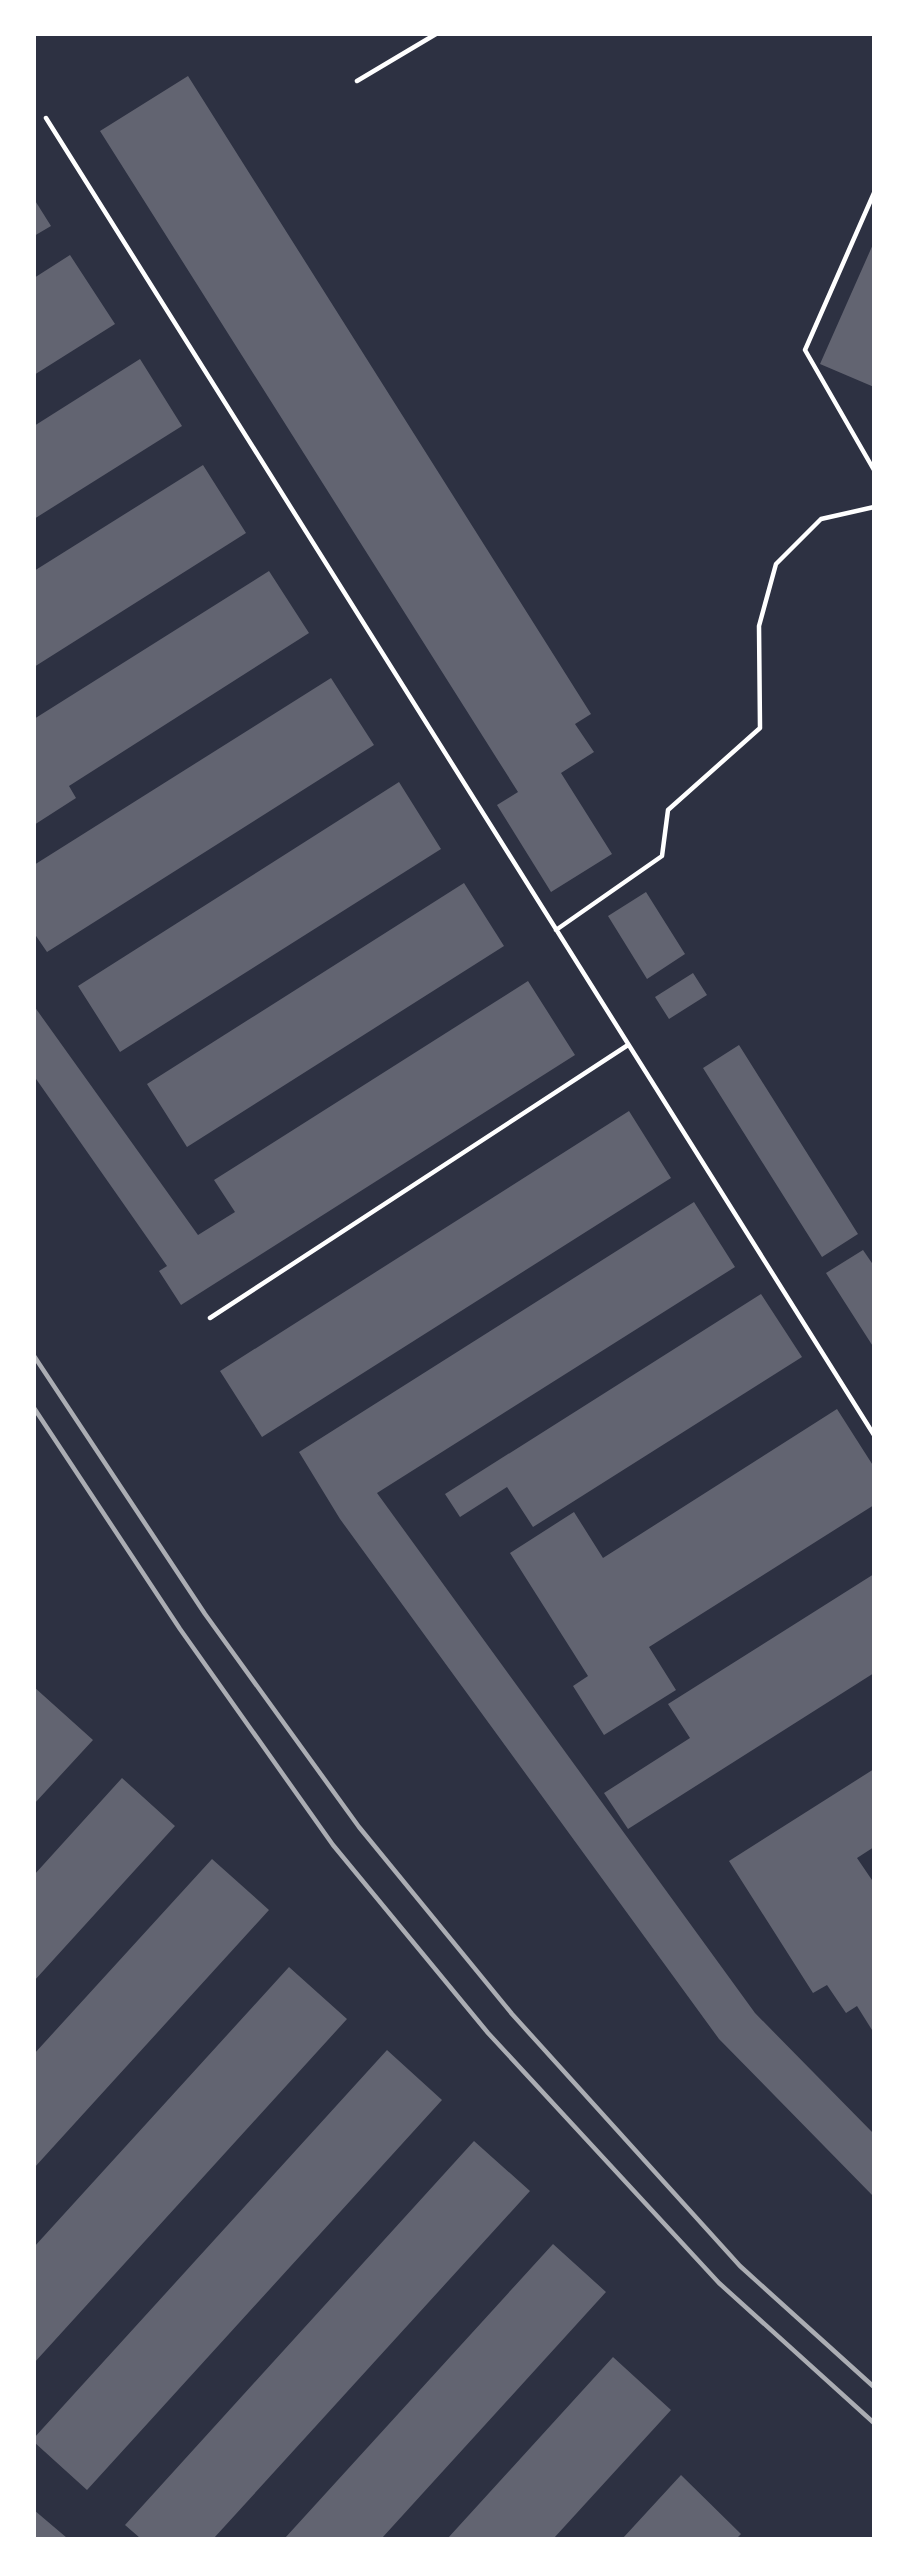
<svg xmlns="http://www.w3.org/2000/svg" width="908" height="2573" viewBox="0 0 908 2573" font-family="'Exo 2',sans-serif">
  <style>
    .building { fill: #626471 }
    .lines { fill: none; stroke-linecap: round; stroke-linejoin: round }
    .service { stroke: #fff; stroke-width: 4.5 }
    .rail { stroke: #abadb3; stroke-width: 4.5 }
  </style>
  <rect width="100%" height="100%" fill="#2d3142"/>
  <path class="building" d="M188,76L591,714L575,724L594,752L561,773L612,854L551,892L497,805L518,792L100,131Z
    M34,199L51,226L34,236Z
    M874,242V387L820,364Z
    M70,255L115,324L34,375V278Z
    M140,359L182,426L34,519V426Z
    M203,465L246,533L34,667V571Z
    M269,571L309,633L69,786L76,798L34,825V719Z
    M331,678L374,745L47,952L34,933V865Z
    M399,782L441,849L120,1052L78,986Z
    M464,883L504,946L187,1147L147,1084Z
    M646,892L685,954L647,979L608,916Z
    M693,973L707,995L669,1019L655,997Z
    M528,981L575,1055L181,1305L159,1271L167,1266L34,1076V1006L198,1235L235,1212L214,1180Z
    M739,1045L858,1234L822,1257L703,1068Z
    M629,1111L671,1178L262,1437L220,1371Z
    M694,1202L735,1267L377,1493L755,2013L874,2134V2197L719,2039L340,1519L299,1452Z
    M863,1250L874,1266V1348L826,1273Z
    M761,1294L802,1357L533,1527L507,1487L460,1517L445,1494Z
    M837,1409L874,1467V1505L649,1647L676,1690L604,1735L573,1686L588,1676L510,1553L574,1512L603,1558Z
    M874,1574V1673L628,1829L604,1793L690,1738L668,1704Z
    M34,1687L93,1740L34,1804Z
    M874,1769V1847L857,1858L874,1883L872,2030L857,2006L846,2013L827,1985L813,1993L729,1861Z
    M122,1778L175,1826L34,1981V1875Z
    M212,1859L269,1910L34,2168V2054Z
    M289,1967L347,2019L34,2363V2247Z
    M387,2050L442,2100L87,2490L34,2442V2438Z
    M474,2141L530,2191L214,2538H140L125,2525Z
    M553,2244L606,2292L382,2538H285Z
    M613,2357L671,2410L554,2538H448Z
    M681,2475L741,2534L737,2538H623Z
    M34,2510L67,2538H34Z"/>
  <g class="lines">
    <path class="service" d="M357,81L436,34
      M46,118L874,1435
      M874,193L805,350L874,470
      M556,930L662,856L668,810L760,728L759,626L776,564L821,519L874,507
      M210,1318L628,1045"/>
    <path class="rail" d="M34,1356L205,1614L359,1827L512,2014L740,2266L874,2387
      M34,1408L180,1629L333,1845L488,2033L719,2283L874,2423"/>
  </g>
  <rect width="908" height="2573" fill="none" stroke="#ffffff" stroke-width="72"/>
</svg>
